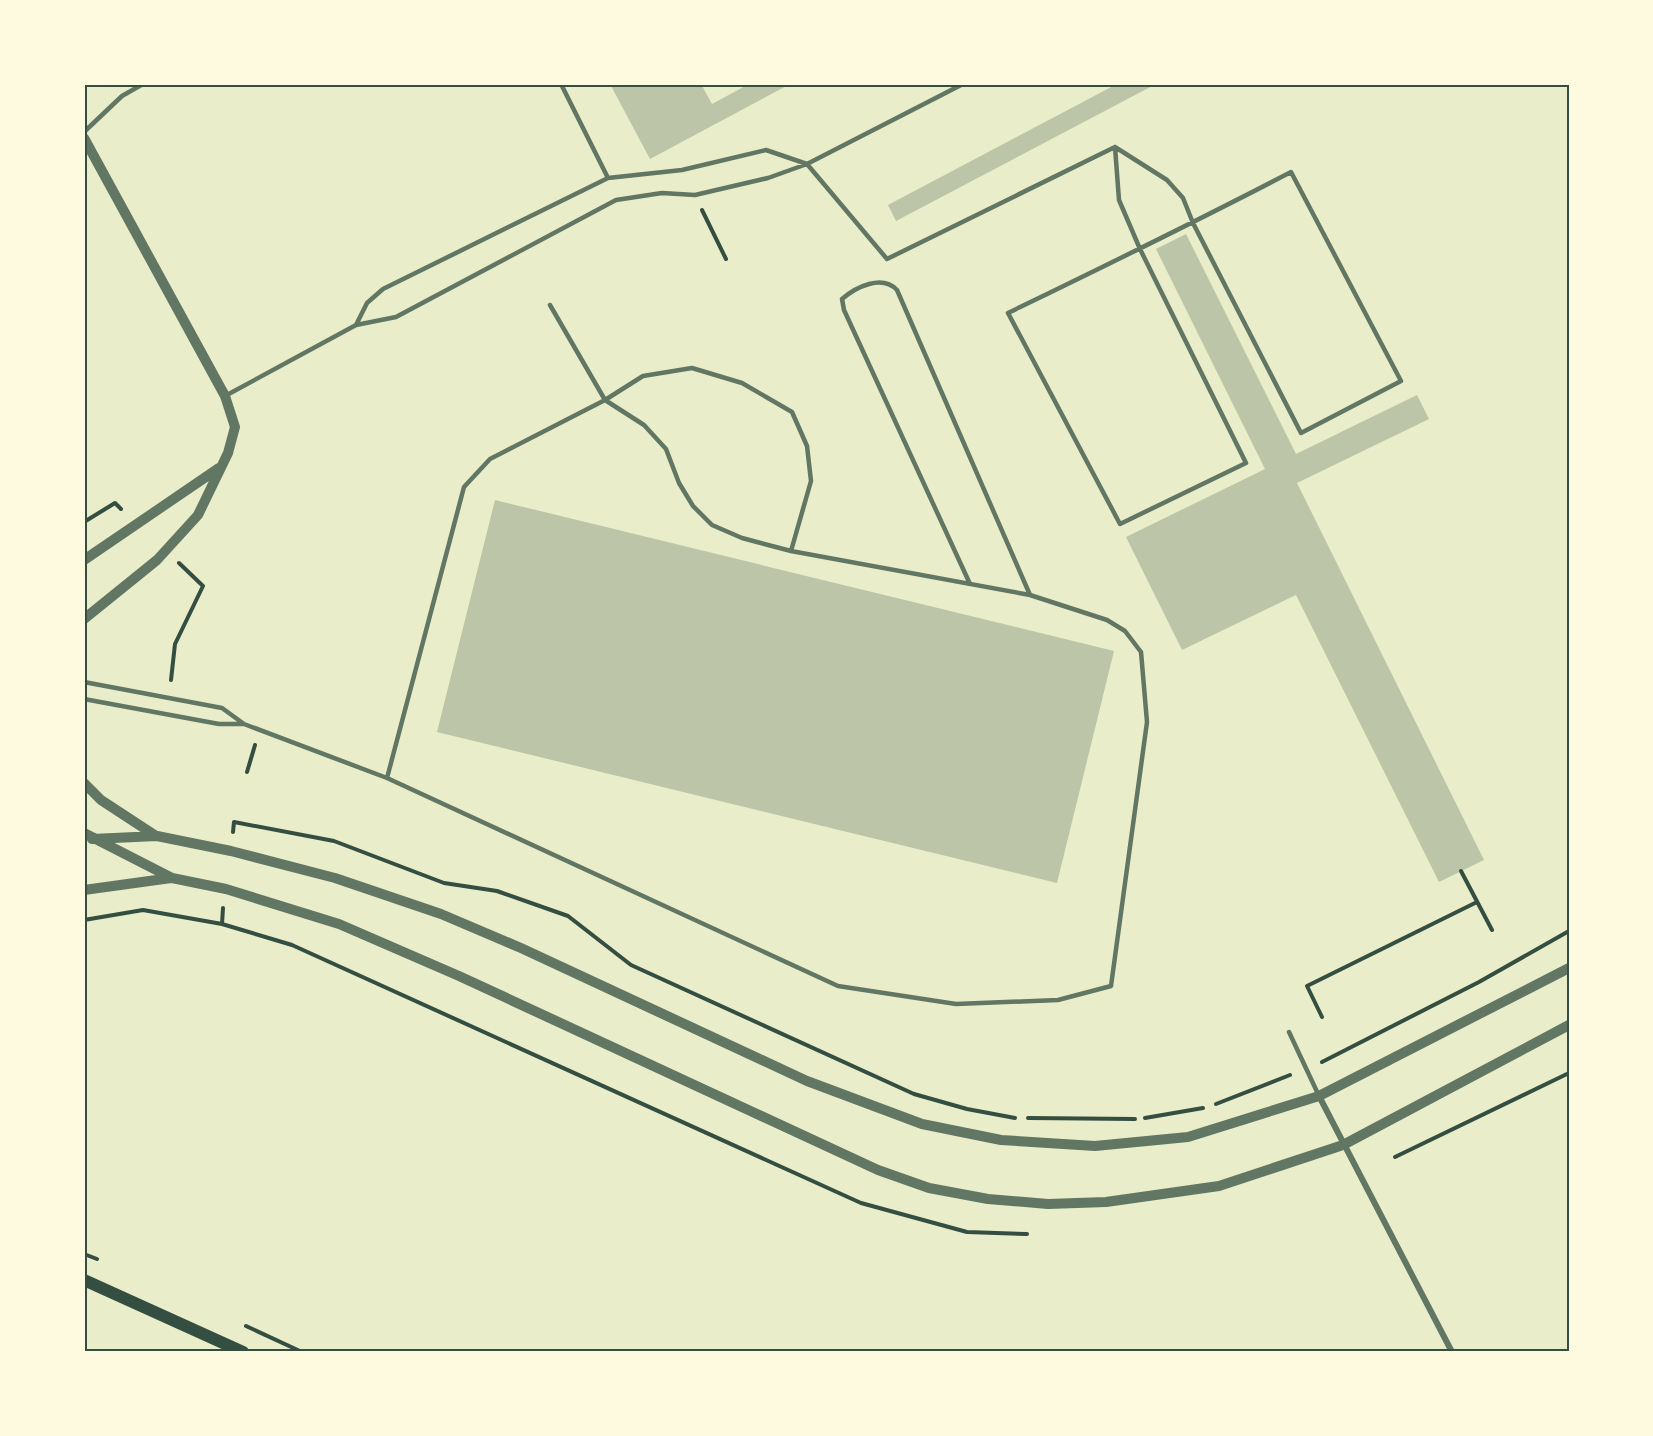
<svg xmlns="http://www.w3.org/2000/svg" width="1653" height="1436" viewBox="0 0 1653 1436" font-family="'Noto Sans',sans-serif">
  <style>
    .building { fill: #bcc5a7 }
    .lines { fill: none; stroke-linecap: round; stroke-linejoin: round }
    .path { stroke: #344e41; stroke-width: 4 }
    .service { stroke: #617663; stroke-width: 4.5 }
    .minor { stroke: #617663; stroke-width: 6 }
    .tertiary { stroke: #617663; stroke-width: 10 }
    .secondary { stroke: #344e41; stroke-width: 12 }
    .neatline { fill: none; stroke: #344e41; stroke-width: 2 }
  </style>
  <rect width="100%" height="100%" fill="#e9edc9"/>
  <path class="building" d="M610,84H701L712,104L749,84H790L650,159Z
    M1117,84H1156L896,221L888,205Z
    M1186,234L1296,454L1417,395L1429,419L1297,483L1484,860L1439,882L1296,595L1182,650L1126,537L1265,469L1156,249Z
    M495,500L1114,651L1057,883L437,732Z"/>
  <g class="lines">
    <path class="path" d="M702,210L726,259
      M84,522L115,503L121,509
      M171,680L175,644L203,586L179,563
      M247,772L255,745
      M233,832L234,822L334,841L444,883L497,891L568,916L631,965L914,1094L967,1109L1015,1118
      M1461,871L1492,930
      M84,920L143,910L222,924L223,908
      M222,924L292,945L861,1203L967,1232L1027,1234
      M1322,1017L1307,986L1477,902
      M1322,1062L1479,982L1569,931
      M1216,1104L1290,1075
      M1028,1118L1135,1119
      M1145,1118L1203,1108
      M1395,1157L1569,1073
      M84,1254L97,1259
      M246,1326L302,1352"/>
    <path class="service" d="M561,84L608,178
      M84,132L122,96L143,84
      M1115,147L1119,200L1140,249L1246,463L1120,524L1008,313C1103,267 1197,221 1291,172L1401,381L1301,433L1193,223L1183,198L1167,180L1115,147
      M356,325L367,303L383,289L608,178L682,170L766,150L807,164L887,259L1115,147
      M225,396L356,325L396,317L616,200L662,193L695,195L768,178L807,164L963,84
      M970,584L844,310L842,299C856,287 882,274 897,290L1030,595
      M84,682L222,708L244,724L387,778L838,986L956,1004L1058,1000L1111,986L1147,722L1141,652L1125,631L1107,620L1030,595L791,551L742,538L712,525L693,506L679,483L666,449L644,425L605,400L550,305
      M84,699L219,724H244
      M387,778L464,487L490,459L605,400L643,376L692,368L742,383L792,412L807,446L811,481L791,551
      M1289,1032L1319,1096"/>
    <path class="minor" d="M1319,1096L1452,1352"/>
    <path class="tertiary" d="M84,138L225,396L235,427L228,453L198,515L157,560L84,619
      M84,560L219,468
      M84,783L101,800L156,836
      M84,833L172,878L226,889L339,924L459,976L878,1170L929,1188L988,1199L1048,1204L1106,1202L1219,1186L1343,1145L1569,1025
      M92,839L157,836L231,851L335,878L441,914L521,948L807,1081L922,1124L1001,1140L1095,1146L1188,1137L1319,1096L1569,968
      M84,890L171,878"/>
    <path class="secondary" d="M84,1280L243,1352"/>
  </g>
  <rect width="1653" height="1436" fill="none" stroke="#fefae0" stroke-width="171"/>
  <rect x="86" y="86" width="1482" height="1264" class="neatline"/>
</svg>
